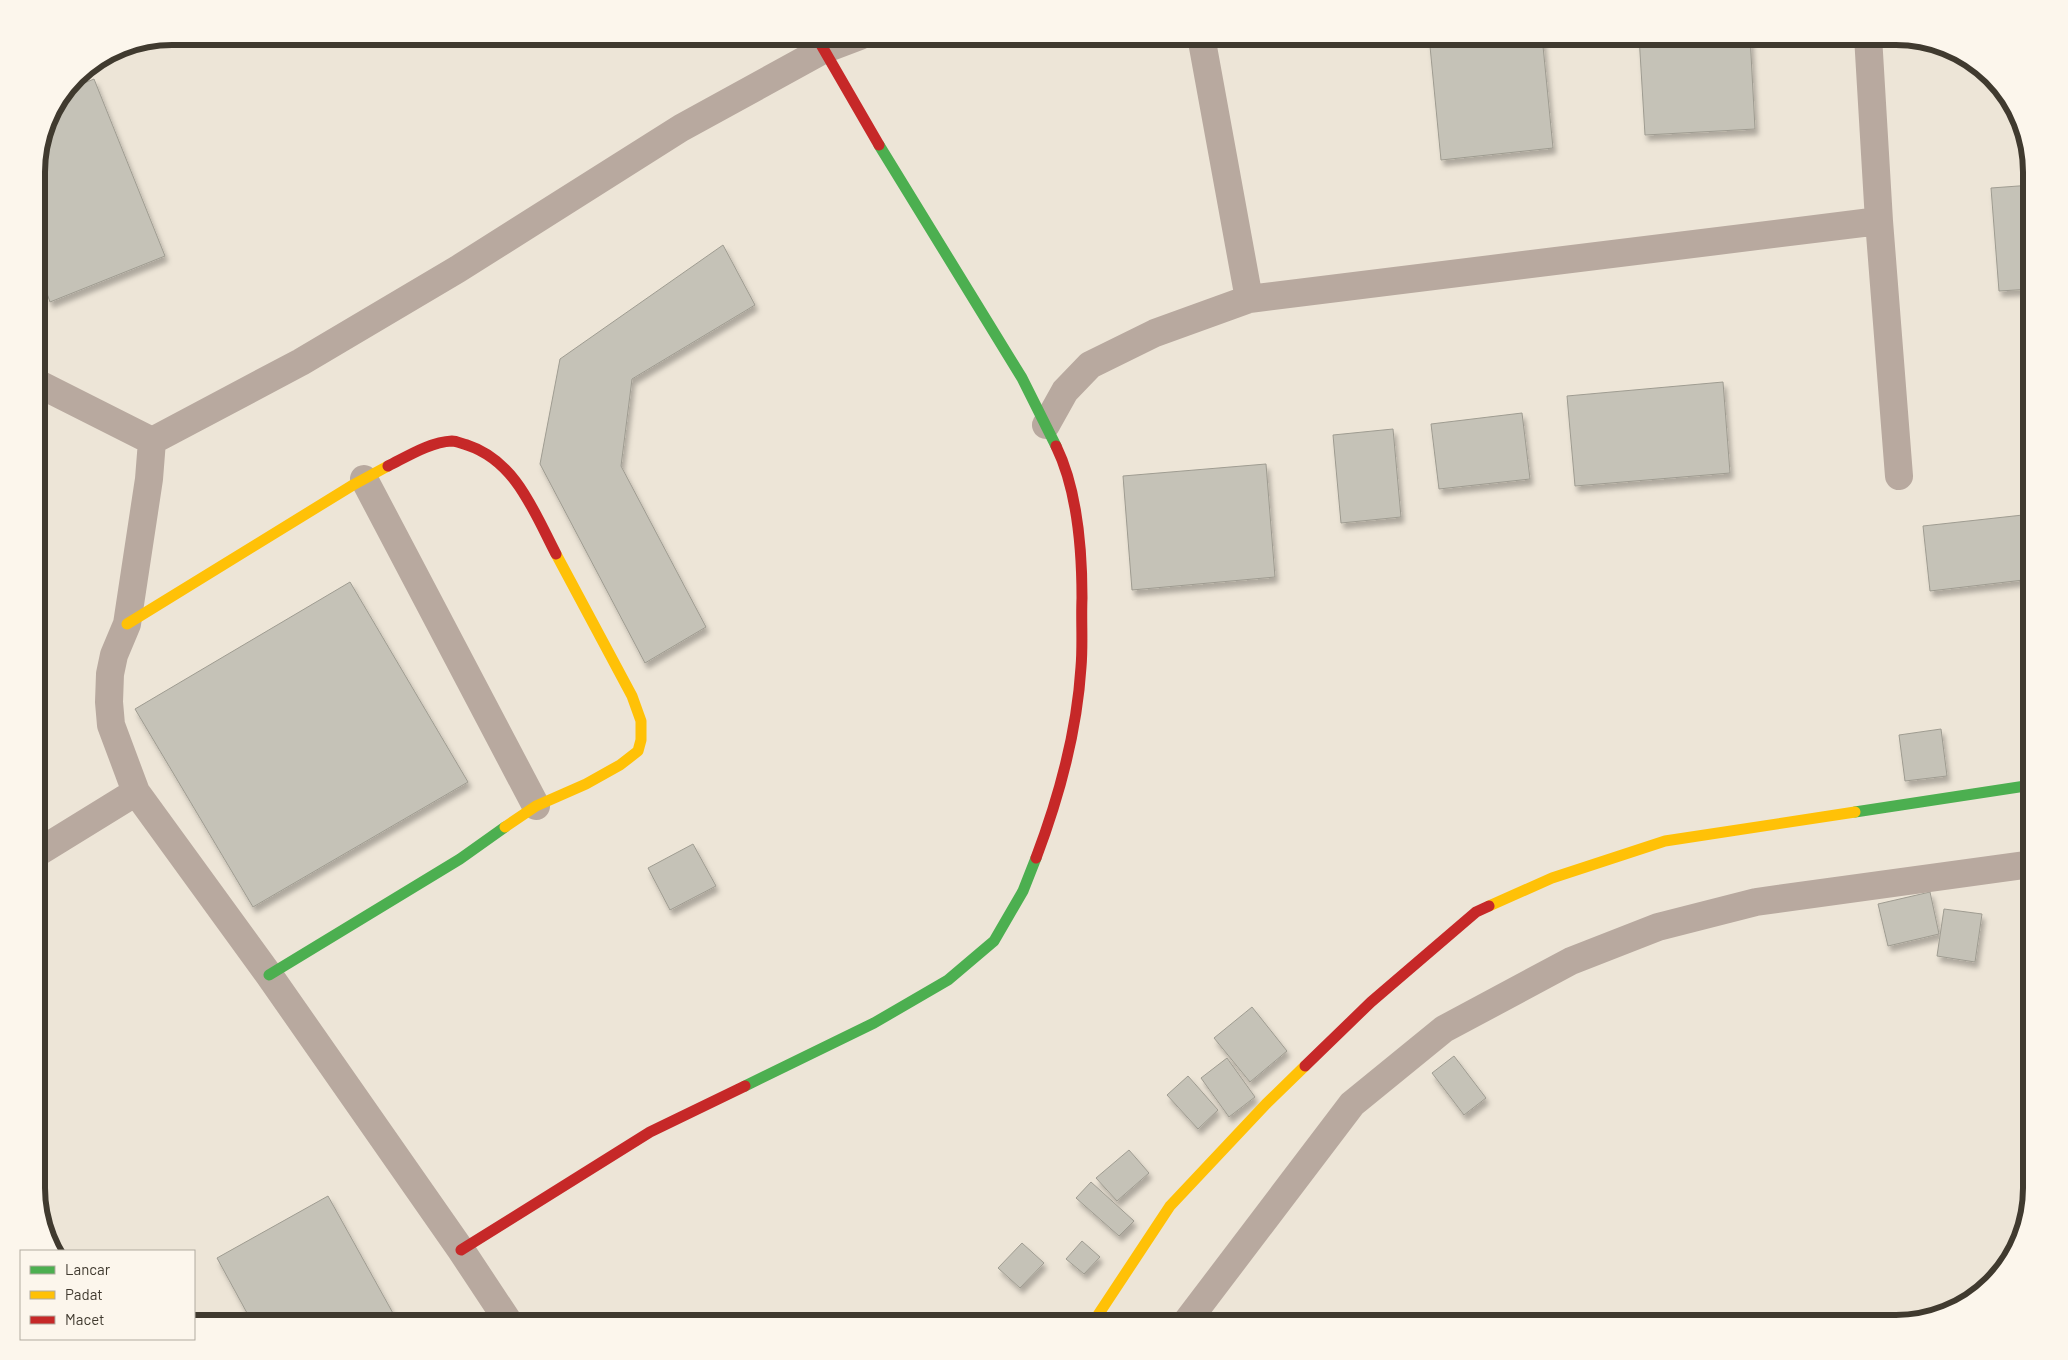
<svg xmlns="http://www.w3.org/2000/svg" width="2068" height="1360" viewBox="0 0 2068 1360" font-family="Barlow,sans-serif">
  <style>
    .building { fill: #c5c2b7; stroke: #9f9c91; filter: url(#shadow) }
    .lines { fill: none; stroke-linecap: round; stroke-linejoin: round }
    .street { stroke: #b8a99f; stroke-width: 28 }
    .fast { stroke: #4caf50; stroke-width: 11 }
    .slow { stroke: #ffc107; stroke-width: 11 }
    .jam { stroke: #c62828; stroke-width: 11 }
    .rim { fill: none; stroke: #403a2f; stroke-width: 6 }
  </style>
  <defs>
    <filter id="shadow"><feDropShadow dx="3" dy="5.5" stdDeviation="2.5" flood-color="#0004"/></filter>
  </defs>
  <rect width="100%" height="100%" fill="#ede5d7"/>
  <path class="building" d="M1429,36H1542L1553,148L1441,160Z
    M1639,36H1750L1755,129L1645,135Z
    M94,79L165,256L50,302L37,266V163L47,120L67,90Z
    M2032,185V289L1999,291L1991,188Z
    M723,245L755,305L632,379L621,466L706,627L645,663L540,464L560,359Z
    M1723,382L1730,473L1575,486L1567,396Z
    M1522,413L1530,479L1439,489L1431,424Z
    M1393,429L1401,517L1341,523L1333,435Z
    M1266,464L1275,577L1132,590L1123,476Z
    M2032,514V579L1930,591L1923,526Z
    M350,582L468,782L253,907L135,709Z
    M1941,729L1947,776L1905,781L1899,735Z
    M693,844L716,886L670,910L648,868Z
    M1930,892L1939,934L1888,946L1878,904Z
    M1944,909L1982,914L1975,962L1937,956Z
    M1252,1007L1287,1051L1250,1082L1214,1038Z
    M1454,1056L1486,1098L1464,1115L1432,1073Z
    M1227,1058L1255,1097L1229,1117L1201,1078Z
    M1188,1076L1218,1110L1198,1129L1167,1095Z
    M1129,1150L1149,1173L1117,1201L1096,1178Z
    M1091,1182L1134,1221L1119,1236L1076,1198Z
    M328,1196L399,1324H253L217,1258Z
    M1082,1241L1100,1257L1084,1274L1066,1259Z
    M1022,1243L1044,1263L1020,1288L998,1268Z
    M1035,1317L1046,1324H1031Z"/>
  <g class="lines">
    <path class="street" d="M1201,36L1249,299
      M1868,36L1879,221L1899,476
      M37,383L152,441L149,479L127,624L114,655L110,674L109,702L111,725L136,792L269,975L461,1250L510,1324
      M1046,425L1065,391L1090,365L1155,333L1249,299L1879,221
      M152,441L301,362L458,269L681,128L823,50L860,36
      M364,479L536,806
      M37,853L136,792
      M1185,1324L1352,1104L1444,1029L1571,961L1658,927L1756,902L2032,864"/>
    <path class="fast" d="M879,145L1022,378L1056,446
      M1855,812L2032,785
      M269,975L460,859L505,827
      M745,1086L874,1023L948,980L994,941L1023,891L1036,858"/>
    <path class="slow" d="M127,624L353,485L388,466
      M505,827L536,806L586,784L620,765L638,751L641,740V721L632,696L556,554
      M1489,906L1552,878L1665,841L1855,812
      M1092,1324L1170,1206L1266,1104L1305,1066"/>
    <path class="jam" d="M816,36L879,145
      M388,466C408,456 430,442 452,441C457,441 462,444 467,445C516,461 534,512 556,554
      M1036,858C1059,797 1077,732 1081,667C1083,644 1081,621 1082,598C1082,550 1078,491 1056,446
      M1305,1066L1371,1002L1476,912L1489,906
      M461,1250L650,1132L745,1086"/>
  </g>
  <path d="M0 0H2068V1360H0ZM172 45H1896A127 127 0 0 1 2023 172V1188A127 127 0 0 1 1896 1315H172A127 127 0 0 1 45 1188V172A127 127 0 0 1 172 45Z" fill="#fcf6ec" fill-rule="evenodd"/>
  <path class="rim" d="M172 45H1896A127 127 0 0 1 2023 172V1188A127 127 0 0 1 1896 1315H172A127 127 0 0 1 45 1188V172A127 127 0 0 1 172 45Z"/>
  <rect x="20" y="1250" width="175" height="90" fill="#fcf6ec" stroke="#b1aba0"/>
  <rect x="30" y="1266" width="25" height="8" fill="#4caf50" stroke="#b1aba0"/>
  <text x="65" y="1275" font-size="15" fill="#403a2f">Lancar</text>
  <rect x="30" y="1291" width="25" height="8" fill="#ffc107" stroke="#b1aba0"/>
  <text x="65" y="1300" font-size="15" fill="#403a2f">Padat</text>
  <rect x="30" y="1316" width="25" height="8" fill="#c62828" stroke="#b1aba0"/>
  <text x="65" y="1325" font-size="15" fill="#403a2f">Macet</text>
</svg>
